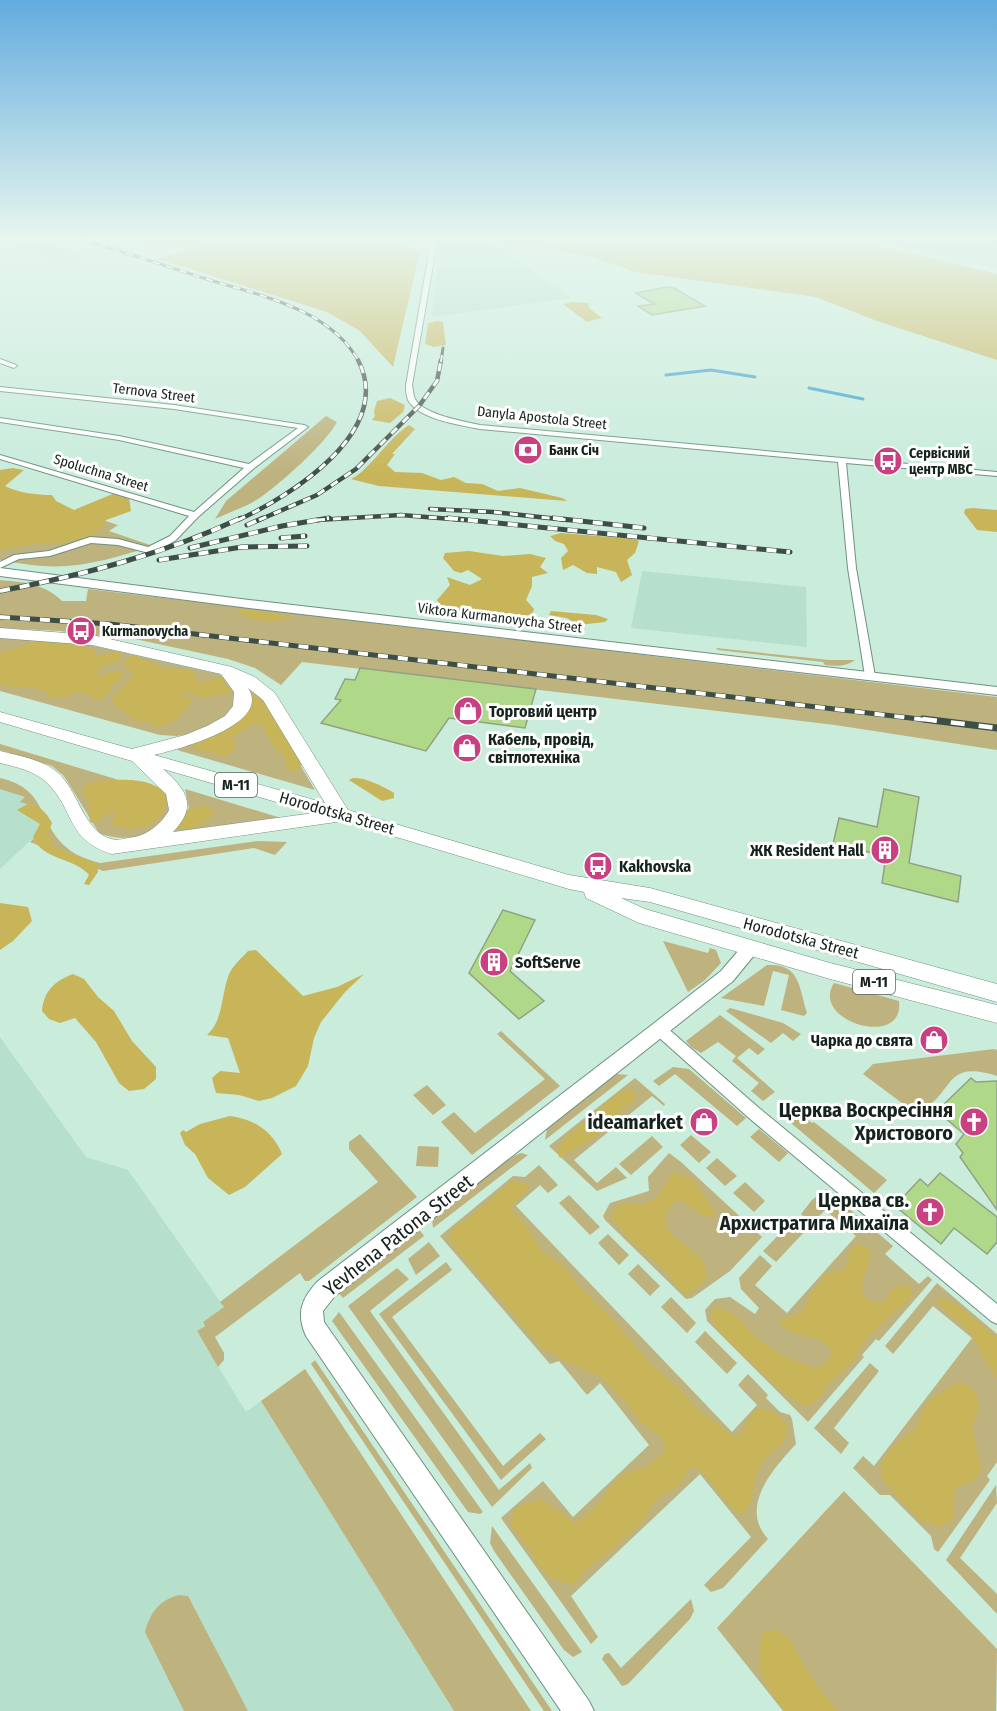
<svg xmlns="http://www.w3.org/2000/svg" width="997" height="1711" viewBox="0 0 997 1711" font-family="'Fira Sans Condensed',sans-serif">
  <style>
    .built { fill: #b6e0cb }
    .green { fill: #beb27e }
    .forest { fill: #c8b459 }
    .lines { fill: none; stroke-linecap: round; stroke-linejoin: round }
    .stream-far1 { stroke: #3ca1cf; stroke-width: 2 }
    .stream { stroke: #3ca1cf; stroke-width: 3 }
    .building { fill: #b0d889; stroke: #92a185; stroke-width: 1.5 }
    .street-casing { stroke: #709081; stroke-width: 2 }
    .secondary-casing { stroke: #709081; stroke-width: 2 }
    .primary-casing { stroke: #709081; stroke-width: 1 }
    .street { fill: #fff; fill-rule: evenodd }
    .secondary { fill: #fff; fill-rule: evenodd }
    .primary { fill: #fff; fill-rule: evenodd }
    .rail-far3-casing { stroke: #3c4e45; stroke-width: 3 }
    .rail-far2-casing { stroke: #3c4e45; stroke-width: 4.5 }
    .rail-far1-casing { stroke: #3c4e45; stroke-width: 5 }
    .rail-casing { stroke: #3c4e45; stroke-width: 7 }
    .rail-far3 { stroke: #fff; stroke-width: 2; stroke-dasharray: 7; stroke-linecap: butt }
    .rail-far2 { stroke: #fff; stroke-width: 3; stroke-dasharray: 8; stroke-linecap: butt }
    .rail-far1 { stroke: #fff; stroke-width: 4; stroke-dasharray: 10; stroke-linecap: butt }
    .rail { stroke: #fff; stroke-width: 4.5; stroke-dasharray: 14; stroke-linecap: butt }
    .labels { text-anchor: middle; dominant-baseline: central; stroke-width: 6; stroke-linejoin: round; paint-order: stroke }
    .far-street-label { font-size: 14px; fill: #16231d; stroke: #fff }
    .far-poi-label { font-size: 14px; font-weight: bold; fill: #16231d; stroke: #fff; text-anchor: start }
    .shield { fill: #fff; stroke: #5c6561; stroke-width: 1.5 }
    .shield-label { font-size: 15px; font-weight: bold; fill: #16231d }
    .poi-label { font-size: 16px; font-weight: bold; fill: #16231d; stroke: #fff; text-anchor: start }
    .street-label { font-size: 16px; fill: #16231d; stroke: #fff }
    .near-poi-label { font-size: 20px; font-weight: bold; fill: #16231d; stroke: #fff; text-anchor: end }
    .near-street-label { font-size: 20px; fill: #16231d; stroke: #fff }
  </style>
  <rect width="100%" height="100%" fill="#c9ecdb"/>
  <path class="built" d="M0,236H29L86,256L62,263L5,243L0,244Z
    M440,236H474L500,248L571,298L432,317Z
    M852,236H997V269L963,261Z
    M642,571L806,587L807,647L631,628Z
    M0,788L26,797L21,802L31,805L46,826L0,869Z
    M0,1037L86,1157L128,1170L224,1307L203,1322L205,1325L197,1332L246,1412L261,1401L454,1711H0Z"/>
  <path class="green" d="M326,416L337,422C325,444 282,482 261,497C248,506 230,512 215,519L226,501Z
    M0,487L118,525L109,531L153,546C118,557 80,569 42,566C28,565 14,562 0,560Z
    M0,580C24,582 45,584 62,601H86L88,589L997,697V750L835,725L302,662L281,685L255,668L228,659L107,633L97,636L60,631L0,628Z
    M0,638L85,644L219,674L233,684L237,700L227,717L195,733L177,736L160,735L0,691Z
    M716,648L829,660H855C846,667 836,666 825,665L823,662L718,650Z
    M247,683L260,697L315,790L177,750L222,731L250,702L251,692Z
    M0,744L165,794L173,802C170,807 168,814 165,819C153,839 118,842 99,833L64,776L52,766L0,750Z
    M0,778C48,789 37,822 66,847C76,856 88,860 100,863L258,841L287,842L275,855L254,848L103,871L30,842L46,827L30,805L20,802L25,797L0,789Z
    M185,789L281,818L170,832L189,808Z
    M663,941L708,953L710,948L716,950L721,963L705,980L688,992Z
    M767,965C801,963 799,989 807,1013L804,1016L781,1010L789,975L773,971L764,1006L721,998Z
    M834,983L899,1001C905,1050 809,1021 834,983Z
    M730,1008L783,1023L801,1034L793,1041L783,1033L771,1043L726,1011Z
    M720,1015L765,1049L758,1055L749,1048L737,1058L775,1092L763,1101L751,1091L759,1083L732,1061L736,1056L718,1042L701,1053L691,1047L686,1041Z
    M501,1031L560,1086L472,1155L441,1122L454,1112L475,1133L545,1079L497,1034Z
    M994,1049L997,1050V1076C939,1057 956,1100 914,1112L863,1074L873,1064Z
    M673,1067L689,1069L746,1118L737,1126L675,1074L659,1086L653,1081Z
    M616,1074L628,1075L545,1140L547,1129Z
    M635,1078L665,1104L664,1106L652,1096L574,1160L597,1183L616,1167L627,1178L597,1191L549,1146Z
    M427,1085L446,1105L433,1115L413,1095Z
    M801,1114L812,1123L814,1122L887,1180L874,1193L791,1123Z
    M759,1129L788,1153L779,1162L750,1137Z
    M360,1134L417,1197L309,1281H305L300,1273L215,1337L224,1353V1360L218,1367L197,1331L205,1326L203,1322L224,1307L220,1302L378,1182L349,1149V1142Z
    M691,1135L711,1152L699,1163L680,1145Z
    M652,1136L663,1147L631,1175L619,1164Z
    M418,1146L439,1147L438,1167L416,1166Z
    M521,1153L528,1155L433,1228L432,1218L514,1156Z
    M669,1153L681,1162L762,1237L730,1271L692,1298L686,1299L605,1220L603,1216L610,1203L649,1191L648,1177Z
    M717,1158L737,1176L725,1186L706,1168Z
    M539,1165L558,1185L548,1193L540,1185L516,1206L732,1432L757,1405L738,1385L748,1374L768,1395L766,1398L780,1412L790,1415L792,1419L796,1444C772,1470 739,1507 768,1539L723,1588L711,1592L704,1585L751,1537L700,1474L571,1596L598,1637L591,1644L501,1518L543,1481L573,1517L649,1445L600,1383L587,1395L559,1361L550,1364L440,1236L513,1176L525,1177Z
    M745,1182L765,1201L754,1212L733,1193Z
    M826,1189L893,1246L885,1254L919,1284L928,1276L932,1280L879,1341L876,1339L862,1355L864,1357L808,1422L707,1321L705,1310L715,1299L730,1297L755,1314L759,1308L741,1289L739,1278L760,1255L772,1266L755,1285L787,1313L856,1236L825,1210L811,1224L801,1214L812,1200Z
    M569,1195L600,1227L590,1235L559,1203Z
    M795,1218L807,1229L776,1262L763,1251Z
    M419,1229L424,1236L343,1298L338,1292Z
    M608,1234L629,1255L619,1265L598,1243Z
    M429,1242L440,1256L416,1275L408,1259Z
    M446,1262L452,1270L392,1317L503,1466L540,1433L546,1439L501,1480L379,1314Z
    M638,1264L660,1286L650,1296L628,1274Z
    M397,1268L409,1279L370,1311L499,1490L530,1463L532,1468L492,1507L348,1306Z
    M937,1283L997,1334V1462L987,1476L990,1480L938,1552L934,1549L931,1536L890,1495H880L853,1468L863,1456L874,1466L972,1338L933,1306L893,1354L885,1346Z
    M671,1297L696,1323L687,1333L661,1307Z
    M339,1312L483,1512L480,1514L468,1512L332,1321Z
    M705,1331L737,1363L727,1374L695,1342Z
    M315,1360L552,1711H544L311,1364Z
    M870,1363L879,1371L834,1428L849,1443L841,1454L814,1428Z
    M305,1369L531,1711H454L261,1401Z
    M996,1485L997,1503L960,1558L997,1594V1614L946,1560Z
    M844,1491L997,1649L996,1711H783L717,1628Z
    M492,1526L582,1652L573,1657L564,1650L494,1551L490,1543Z
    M179,1595L188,1596L248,1711H184L145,1632C150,1613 159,1600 179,1595Z
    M691,1599L694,1611L690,1619L628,1684L622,1686L602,1659L605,1654L609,1653L621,1668Z"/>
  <path class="forest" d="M120,236H208L212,240C191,251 145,245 122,240Z
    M235,236H361L420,251L393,367L360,331L327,312L158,259Z
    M486,236H836L997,274V360L877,321L816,297L636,272L591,257L543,247L510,246Z
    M572,302L588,303L589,308L602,318L587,322L563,304Z
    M437,321L443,322L446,345L434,347L425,344L428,323Z
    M390,398L405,405L403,412L390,423L372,420L375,416L374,411L377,401Z
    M409,425L415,429L392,454H395L387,465L395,472L422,473L441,480L454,477L466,483L482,484L498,491L520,488L562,498L567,501L379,486L351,479C369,471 388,438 409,425Z
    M13,468L24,470L5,486C19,493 37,495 52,495L56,501L74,510L115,493L129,498L131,511L106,520L96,534L70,542L37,544L0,550V470Z
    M972,508L997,510V532L977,530L964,513L965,509Z
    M561,533L635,539L639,541L635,553L627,560L632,575L621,582L616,572L597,567V574L587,573L573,565L563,570L561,558L568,551L564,544L555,541L550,536Z
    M469,551L503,556L530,554L546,558L540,567L548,573L532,577V586L526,600L534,609L532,614L519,619L442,609L437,600L450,585L447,577L470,585L482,579L468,570L461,573L454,571L443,558L445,553Z
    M238,608L291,616L292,619C278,621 242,626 238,608Z
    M551,611L596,615L608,619L605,622L578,625L567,618L549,615Z
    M30,641L81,644L85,648L95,649V656C105,656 110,651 122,652L120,661L105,665L97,672L100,678L109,672H124L122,680L112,686L110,693L102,699L94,701L93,696L76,692L67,697L52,698L41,689L2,686L0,684V653L26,646Z
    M133,655L165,668L192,670L199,684L219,677L224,680L228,688L234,690L227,695L223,693C209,702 197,693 182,694V697L192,698C189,712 168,727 155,728L151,722L133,721L130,716L114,705L112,698L133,676L132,672L123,665L126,659Z
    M254,694L261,695L302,764L298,770L290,771L285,767L286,758L274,748L262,725L253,724L230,738L236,743V748L225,757L203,750H193L195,740L223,730L242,719L248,698Z
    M353,778C368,778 382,786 394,793V798L382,801L349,780Z
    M93,781C119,780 152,775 169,797C164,827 136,834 111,825L116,813L112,812L99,821L91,823C88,816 89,813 89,807C88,799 82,796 84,787Z
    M29,803C41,807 46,812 52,823L48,834L53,846L97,863L98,872L89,885L84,884L89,875C74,857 43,861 33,837L40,824L17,810Z
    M202,805L209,807L214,813C204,825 192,832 177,828C184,810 185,809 202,805Z
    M0,903L28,907L32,921L13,941L0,950Z
    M256,950L303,996L337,987L364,974L345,992L321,1022L314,1038L308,1066L296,1086L272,1098L259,1101L239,1095L216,1093L212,1078L220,1071L240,1073L228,1038L207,1035C223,1021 221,997 228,977C231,967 241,959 248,951Z
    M73,974L84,979L98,997L114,1011L132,1041L156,1067V1079L144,1089L129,1091L119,1083L96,1042L75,1018L60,1023L49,1019L42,1011C44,990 55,981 73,974Z
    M629,1089L636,1094L634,1101L608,1121L597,1136L560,1158L557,1152C568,1129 581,1127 598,1111C608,1102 615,1091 629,1089Z
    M230,1116C254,1119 273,1131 282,1154L245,1187L229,1195L208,1178L195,1154L185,1145L180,1133L183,1130L186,1132L200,1124Z
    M673,1172L693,1179L716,1213L712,1217C696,1216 690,1202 680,1201C669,1201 664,1219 667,1227C673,1245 712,1251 706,1280L687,1295L682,1292L661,1267L631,1241L610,1216C621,1194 632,1210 649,1202C663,1195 664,1183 673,1172Z
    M511,1181L528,1184L527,1191L512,1206V1210L525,1224L542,1251L563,1266L580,1288L612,1318L651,1364L680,1389L698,1410L732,1435H739C745,1429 747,1421 752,1414C762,1400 780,1416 787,1425C787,1449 773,1447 763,1463C751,1479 757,1498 743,1515C724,1506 714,1480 695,1467L690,1468L681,1483L670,1492L662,1495L650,1508L645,1520L606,1555L586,1569L579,1581L569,1585L550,1577L540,1568L530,1550L511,1526L514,1509C523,1504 531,1504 540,1498L575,1523L595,1508L614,1482L625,1473L648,1466L665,1451L662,1439L639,1420L620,1396L601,1377L566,1362L541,1347L452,1244L449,1237L452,1229L473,1215Z
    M858,1245L865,1247L871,1253C869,1270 855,1283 867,1300L882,1303C894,1292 890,1284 910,1285L912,1296L864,1341L853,1362L828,1384L823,1395L807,1407L788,1397L729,1342L712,1322V1311L714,1308C737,1308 746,1330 762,1342C776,1353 800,1364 817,1368L825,1364L832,1354C822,1330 797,1344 778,1321L803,1312L810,1295L826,1274L845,1268C848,1258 847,1248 858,1245Z
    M941,1298L956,1304L997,1338V1379L981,1354L973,1335L935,1301Z
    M955,1383C980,1383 984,1408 972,1425L981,1469L975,1481L955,1488L953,1519L940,1527L922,1521L883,1481L880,1471L882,1461L894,1445L915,1429L927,1402Z
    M775,1629L789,1639L817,1686L838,1711H784C763,1681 752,1670 763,1633Z"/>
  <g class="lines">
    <path class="stream-far1" d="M369,236L379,239L394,236"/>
    <path class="stream" d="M666,375L711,370L755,377
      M809,388L863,399"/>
  </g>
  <path class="building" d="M667,287L674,288L705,306L652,315L638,306L654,304L636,293Z
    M360,668L536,689L525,728L449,718L426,751L321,723L341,700L335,699L345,679L355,680Z
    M884,789L919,797L909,863L961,876L958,902L882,883L886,856L833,844L839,818L877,827Z
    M503,910L535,920L510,971L544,1001L519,1019L469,973Z
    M971,1078L976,1082L997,1081V1210L960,1157L963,1153L956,1144L964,1134L937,1111Z
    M940,1173L997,1217V1242L987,1254L954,1228L941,1244L895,1206L920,1179L928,1186Z"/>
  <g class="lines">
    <g class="street-casing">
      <path id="street" d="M432,236H438L412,385C413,389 413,395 415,399C424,415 463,421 480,425L997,472V476L846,463L856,568L875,676L874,678L870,679L865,676L848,568L838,462L480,429C460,425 418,419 408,400C406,395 406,390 406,385Z
        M0,359L16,365L17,366L14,368L0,363Z
        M0,387L174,405L304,425L308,427L253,469L198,517L176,540L166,546L149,553L118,545L91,543L50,556L19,559L0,568V562L14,555L49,551L90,537L118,539L148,547L170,536L189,516L0,459V455L194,512L244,468L119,440L0,422V418L119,436L249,464L298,428L174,409L0,391Z
        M660,1024L665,1026L759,1108L997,1304V1324L991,1321L749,1118L655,1034L653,1030L655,1026Z"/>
    </g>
    <g class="secondary-casing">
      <path id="secondary" d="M0,568L249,600L997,687V695L249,608L0,576Z
        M751,941L757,943L760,948L733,981L334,1297L323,1311L324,1322L589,1701L594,1711H561L306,1336C296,1314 301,1299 318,1281L653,1024L721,971L745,943Z"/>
    </g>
    <g class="primary-casing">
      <path id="primary" d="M0,628L92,635L232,667L255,677L275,693L348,810L569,875L650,888L997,984V1002L650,902L621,898L645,909L830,963L997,1005V1023L830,979L639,923L586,898L584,892L569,889L343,821L112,854C66,840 75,810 47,783C35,771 17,767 0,763V751C19,756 41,759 57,772C78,789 83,831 111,839C118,841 127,838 134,837C148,835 163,822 169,810L166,794L132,761L0,722V712L132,749L185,735L207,726L225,716L233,706L234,692L221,674L92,645L0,638ZM248,688L263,700L325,803L154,755C175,750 273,725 248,688ZM163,769L314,813L173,832C198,806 187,790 163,769Z"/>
    </g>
    <use href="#street" class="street"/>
    <use href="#secondary" class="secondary"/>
    <use href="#primary" class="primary"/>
    <g class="rail-far3-casing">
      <path id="rail-far3" d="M73,236C115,250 158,263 200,277C253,294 330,307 359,362
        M441,362L443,348"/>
    </g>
    <g class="rail-far2-casing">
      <path id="rail-far2" d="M430,509L493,512L567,520
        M238,520C291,496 395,431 358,360
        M259,520L317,495L356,469L419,406L437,381L441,360
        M317,520L401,515L464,520"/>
    </g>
    <g class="rail-far1-casing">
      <path id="rail-far1" d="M448,518L790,552
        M553,518L644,528
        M247,525L263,518
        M281,538L305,536
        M190,548L282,526L329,518
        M159,560L242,547L307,546
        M0,591C83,575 164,554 241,518
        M0,617L110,624L936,721"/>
    </g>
    <g class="rail-casing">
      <path id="rail" d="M923,719L997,728"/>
    </g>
    <use href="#rail-far3" class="rail-far3"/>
    <use href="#rail-far2" class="rail-far2"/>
    <use href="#rail-far1" class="rail-far1"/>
    <use href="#rail" class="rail"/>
  </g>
  <linearGradient id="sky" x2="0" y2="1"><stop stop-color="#63acde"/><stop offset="0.5" stop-color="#e7f6ef"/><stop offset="1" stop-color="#e7f6ef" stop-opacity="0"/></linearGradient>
  <rect width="997" height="476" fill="url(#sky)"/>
  <defs>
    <g id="bank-disc" transform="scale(1.5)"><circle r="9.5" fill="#c84281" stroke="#fff"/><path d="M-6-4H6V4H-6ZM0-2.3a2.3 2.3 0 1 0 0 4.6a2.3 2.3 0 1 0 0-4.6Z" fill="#fff"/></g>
    <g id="bus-disc" transform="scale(1.5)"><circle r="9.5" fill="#c84281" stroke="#fff"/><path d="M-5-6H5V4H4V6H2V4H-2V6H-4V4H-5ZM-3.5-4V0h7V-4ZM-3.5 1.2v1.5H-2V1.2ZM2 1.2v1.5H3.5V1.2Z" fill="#fff"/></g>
    <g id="shop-disc" transform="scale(1.5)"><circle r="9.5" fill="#c84281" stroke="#fff"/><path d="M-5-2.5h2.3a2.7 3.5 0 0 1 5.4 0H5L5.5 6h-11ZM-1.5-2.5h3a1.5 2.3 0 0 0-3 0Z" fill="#fff"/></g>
    <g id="building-disc" transform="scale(1.5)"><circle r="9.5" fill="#c84281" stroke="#fff"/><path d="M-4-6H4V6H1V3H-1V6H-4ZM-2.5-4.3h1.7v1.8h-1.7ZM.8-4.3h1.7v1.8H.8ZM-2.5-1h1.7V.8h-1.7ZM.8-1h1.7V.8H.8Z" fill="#fff"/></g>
    <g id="church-disc" transform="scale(1.5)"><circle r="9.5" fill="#c84281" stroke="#fff"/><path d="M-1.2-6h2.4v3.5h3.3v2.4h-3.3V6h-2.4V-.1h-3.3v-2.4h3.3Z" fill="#fff"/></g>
  </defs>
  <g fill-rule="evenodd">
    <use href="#bank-disc" x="528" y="450"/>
    <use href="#bus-disc" x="888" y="461"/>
    <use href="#bus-disc" x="81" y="631"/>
    <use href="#shop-disc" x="468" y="711"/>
    <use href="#shop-disc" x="467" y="748"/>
    <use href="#building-disc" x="885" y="850"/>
    <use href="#bus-disc" x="598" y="866"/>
    <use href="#building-disc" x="494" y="962"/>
    <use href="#shop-disc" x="934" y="1040"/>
    <use href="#shop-disc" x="704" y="1122"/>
    <use href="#church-disc" x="974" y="1122"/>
    <use href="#church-disc" x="930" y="1212"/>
  </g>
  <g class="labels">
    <g class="far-street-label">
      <text transform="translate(154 393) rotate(7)">Ternova Street</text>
      <text transform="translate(542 418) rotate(6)">Danyla Apostola Street</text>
      <text transform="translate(101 473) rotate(17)">Spoluchna Street</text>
      <text transform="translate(500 618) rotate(7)">Viktora Kurmanovycha Street</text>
    </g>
    <g class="far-poi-label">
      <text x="549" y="450">Банк Січ</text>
      <text x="909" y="453">Сервісний<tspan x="909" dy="16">центр МВС</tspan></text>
      <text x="102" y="631">Kurmanovycha</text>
    </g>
    <g class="shield">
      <rect x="215" y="773" width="42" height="24" rx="4.5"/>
      <rect x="853" y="970" width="42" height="24" rx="4.5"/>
    </g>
    <g class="shield-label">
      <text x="236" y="785">М-11</text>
      <text x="874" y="982">М-11</text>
    </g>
    <g class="poi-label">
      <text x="489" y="711">Торговий центр</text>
      <text x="488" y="739">Кабель, провід,<tspan x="488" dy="18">світлотехніка</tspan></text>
      <text x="864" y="850" text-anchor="end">ЖК Resident Hall</text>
      <text x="619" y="866">Kakhovska</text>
      <text x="515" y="962">SoftServe</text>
      <text x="913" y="1040" text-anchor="end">Чарка до свята</text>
    </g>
    <g class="street-label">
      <text transform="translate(337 813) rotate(16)">Horodotska Street</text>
      <text transform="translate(801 938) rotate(15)">Horodotska Street</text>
    </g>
    <g class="near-poi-label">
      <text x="953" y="1110">Церква Воскресіння<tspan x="953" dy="23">Христового</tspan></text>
      <text x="683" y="1122">ideamarket</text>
      <text x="909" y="1200">Церква св.<tspan x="909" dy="23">Архистратига Михаїла</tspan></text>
    </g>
    <g class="near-street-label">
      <text transform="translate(398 1235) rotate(-38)">Yevhena Patona Street</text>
    </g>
  </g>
</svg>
